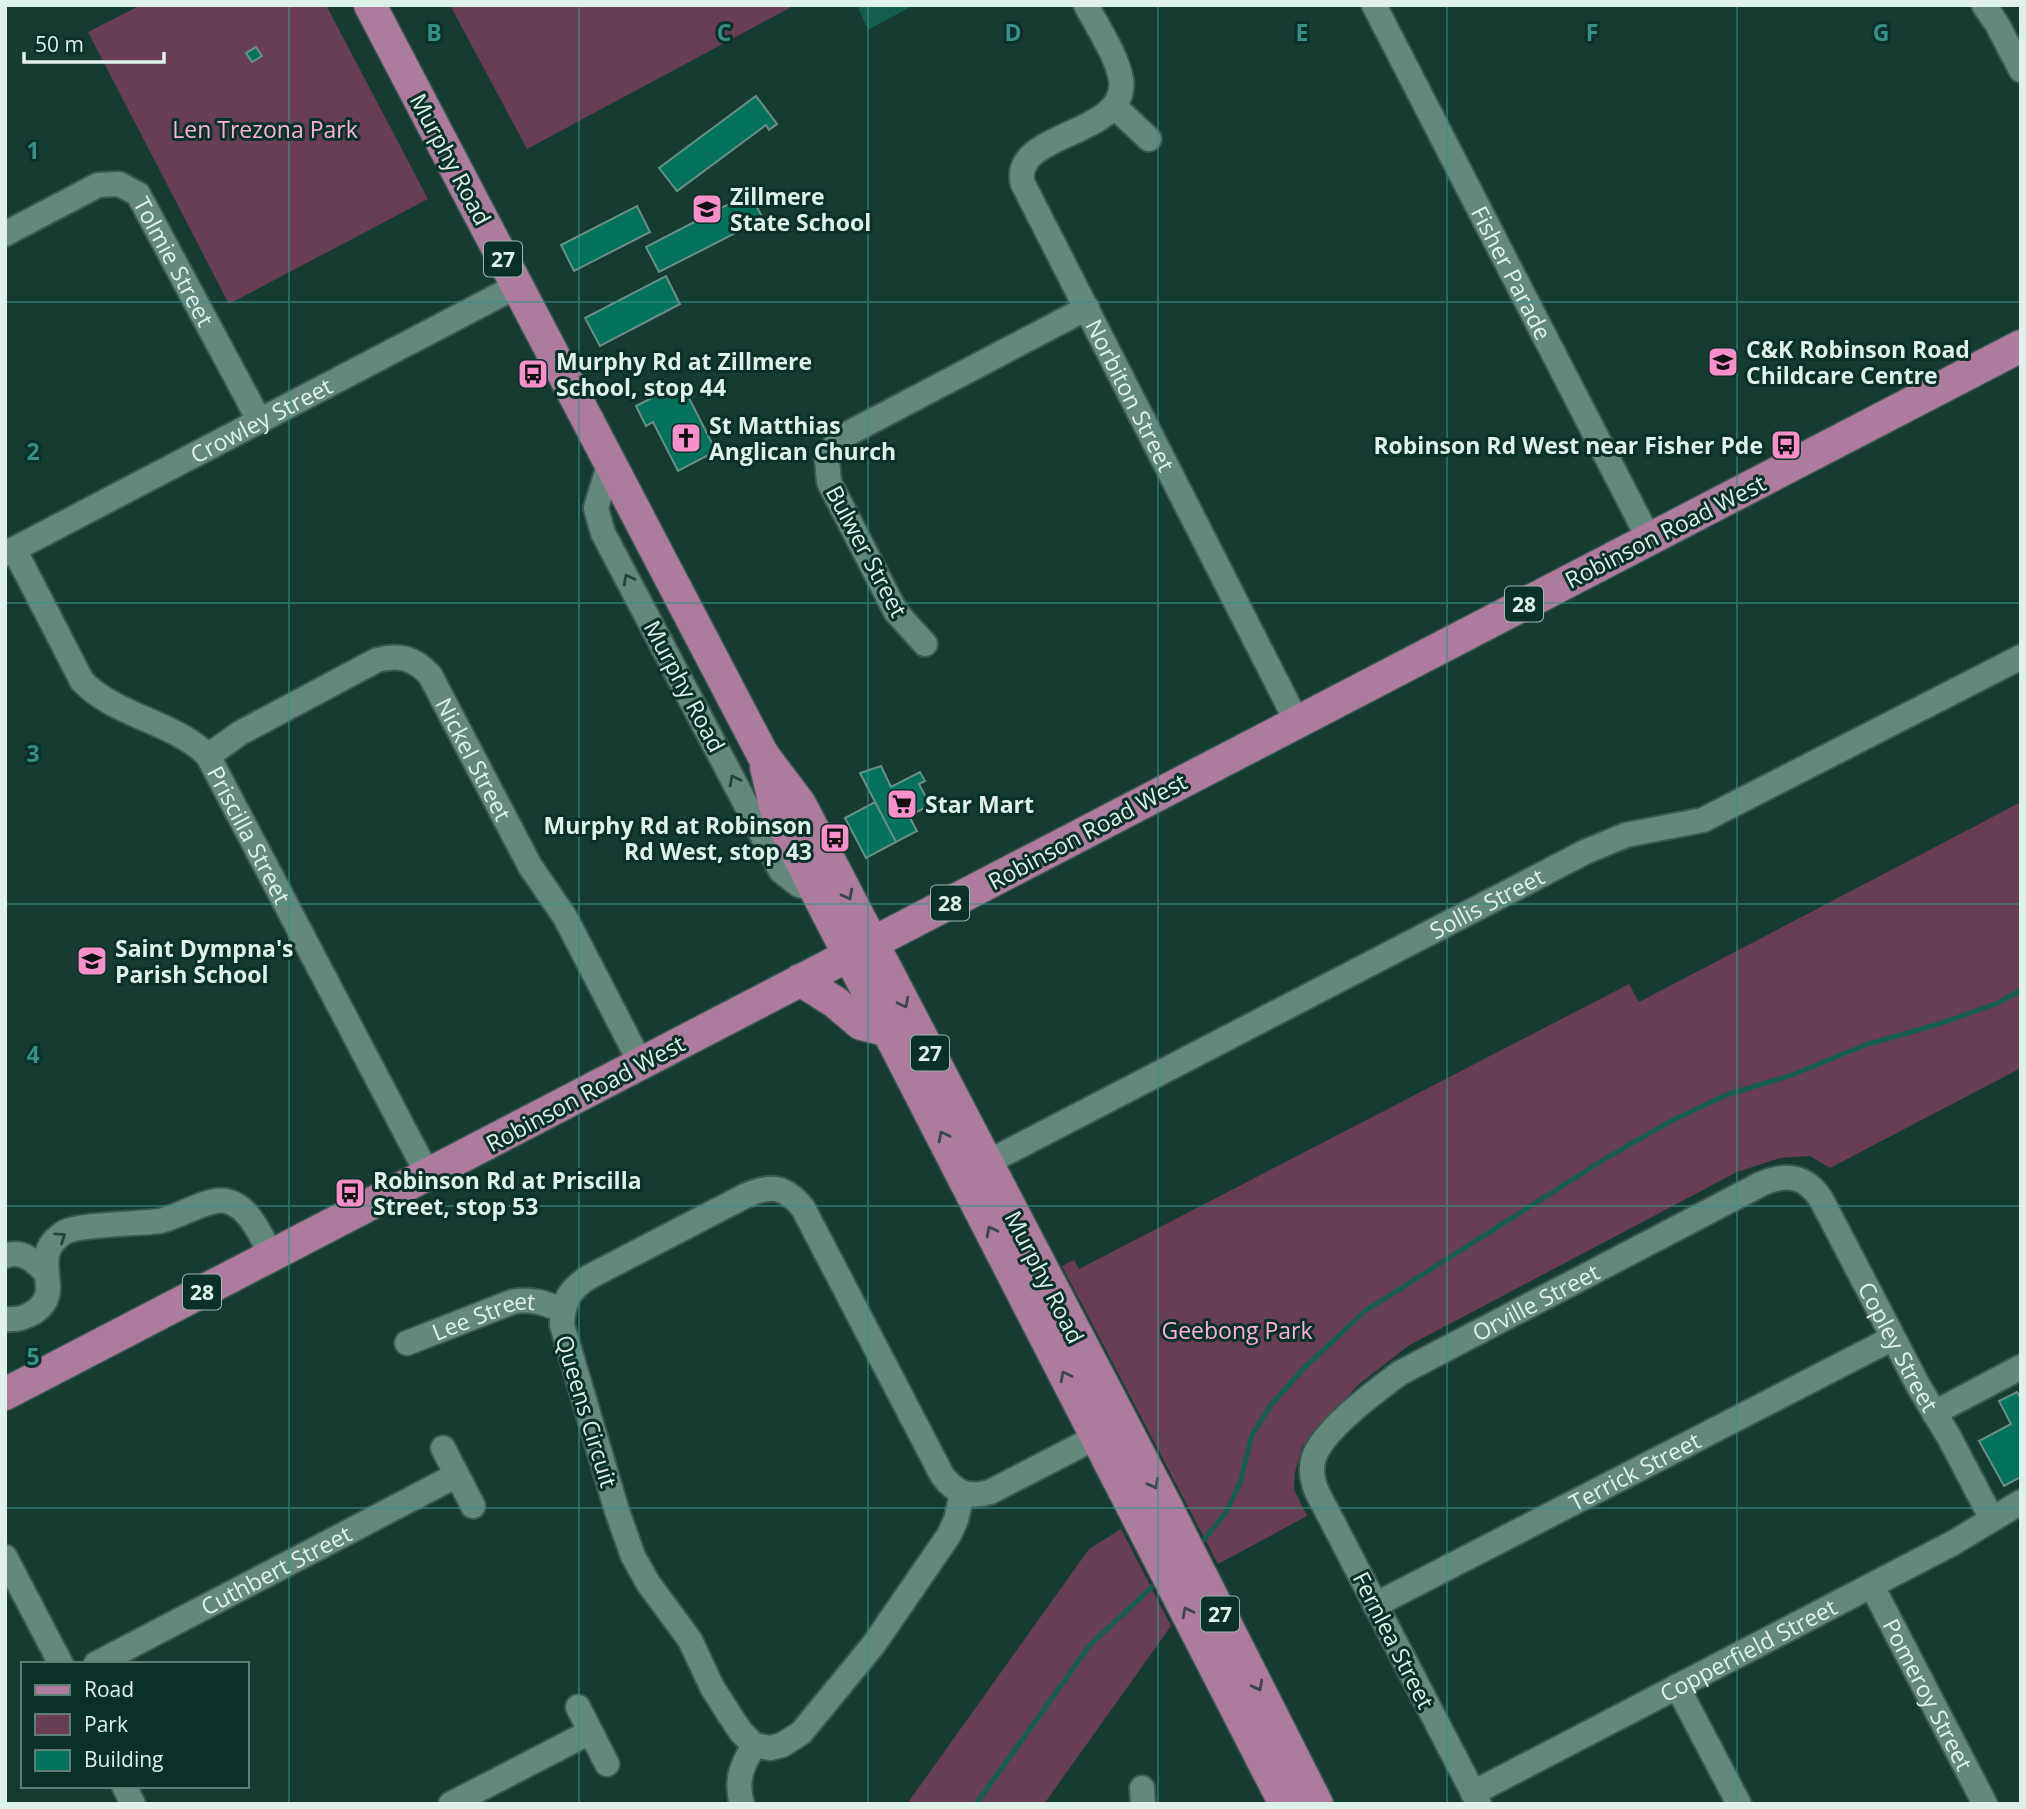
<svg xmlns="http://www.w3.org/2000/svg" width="2026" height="1809" viewBox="0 0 2026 1809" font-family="'Open Sans',sans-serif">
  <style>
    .green { fill: #683e54 }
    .water { fill: #155d4c }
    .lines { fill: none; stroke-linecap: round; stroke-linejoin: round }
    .stream { stroke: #155d4c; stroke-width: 5 }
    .building { fill: #05725c; stroke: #688f83; stroke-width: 2 }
    .minor-casing { stroke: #3a5850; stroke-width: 28 }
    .major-casing { stroke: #3a5850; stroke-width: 35 }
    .minor { stroke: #63897d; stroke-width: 24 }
    .major { stroke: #ad7b9b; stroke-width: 32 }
    .oneway { stroke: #20473c }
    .oneway2 { stroke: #3b474a }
    .grid { fill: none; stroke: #388f87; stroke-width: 2; stroke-opacity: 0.55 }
    .labels { text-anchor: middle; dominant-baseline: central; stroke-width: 6; stroke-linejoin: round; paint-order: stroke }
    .shield { fill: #0a3127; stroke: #9eb8b0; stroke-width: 2 }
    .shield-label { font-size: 21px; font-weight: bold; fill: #def2eb }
    .park-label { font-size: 23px; fill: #fbb1d7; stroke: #0a3127 }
    .street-label { font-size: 23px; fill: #def2eb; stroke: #0a3127 }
    .poi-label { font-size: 23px; font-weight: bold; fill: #def2eb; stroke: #0a3127; text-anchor: start }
    .grid-label { font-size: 23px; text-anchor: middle; font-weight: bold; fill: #388f87; stroke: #0a3127; stroke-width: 6; stroke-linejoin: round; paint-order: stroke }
  </style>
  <rect width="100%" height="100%" fill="#163b31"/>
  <path class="green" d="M141,5H326L428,199L229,304L88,32Z
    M450,5H795L527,149Z
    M2021,802V1068L1830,1168L1810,1156L1780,1158L1737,1172L1408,1346L1358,1385L1302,1447L1295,1472L1294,1489L1307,1516L1218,1564L1062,1266L1074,1260L1079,1269L1629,984L1639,1002Z
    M1121,1529L1171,1626L1044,1804H907L1089,1549Z"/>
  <path class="water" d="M857,5H914L868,30Z"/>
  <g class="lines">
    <path class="stream" d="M1201,1543L1225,1514L1240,1483L1252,1435L1271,1405L1302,1370L1365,1311L1608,1157L1673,1120L1726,1095L1792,1075L1865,1045L1939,1024L1998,1003L2021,990
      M976,1804L1090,1645L1154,1585"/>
  </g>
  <path class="building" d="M256,47L262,56L252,62L246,53Z
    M756,96L777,124L769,130L766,125L677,191L659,168Z
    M750,193L763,219L659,272L646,247Z
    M637,206L650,232L574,271L561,245Z
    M666,276L680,304L600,346L585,318Z
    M685,381L693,396L689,398L716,451L678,471L653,422L646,426L636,406Z
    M881,766L891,787L920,772L925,781L919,784L930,805L909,816L917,831L896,842L860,773Z
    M875,802L896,842L866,858L845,818Z
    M2017,1392L2021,1399V1477L2004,1486L1979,1441L2011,1424L1999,1401Z"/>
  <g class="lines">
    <g class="minor-casing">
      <g id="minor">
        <path id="s1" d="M1086,5C1097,26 1117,56 1121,79C1130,137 1009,131 1023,184L1297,722"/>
        <path id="s2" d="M1374,5L1649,539"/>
        <path d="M1984,5L1997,24L2021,70"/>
        <path d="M1114,106L1149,139"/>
        <path id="s3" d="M5,234L98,185L119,184L138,194L259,420"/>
        <path d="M610,462L596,508L603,533L781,871L799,885L815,889"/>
        <path id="s4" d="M14,549L82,681C115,716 175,722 208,756L428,1175"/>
        <path id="s5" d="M5,554L517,286"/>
        <path d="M925,644L896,612L829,482L827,460L830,452L839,440L851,432L1087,308"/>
        <path id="s6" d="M208,756L240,733L377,660C399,654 414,658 430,675L530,866L565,917L641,1064"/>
        <path id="s7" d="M971,1171L1585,852L1626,835L1703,820L2021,657"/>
        <path d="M5,1256C22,1249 36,1262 47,1274"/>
        <path d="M5,1319C24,1321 47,1310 48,1289C48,1274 42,1255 53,1242C56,1239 61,1234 65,1232C81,1224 138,1224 160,1221C179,1217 209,1197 226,1201C250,1206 261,1237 272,1256"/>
        <path id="s8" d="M407,1343L512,1302C531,1298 545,1303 562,1310"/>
        <path d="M1934,1413L2021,1367"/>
        <path d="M443,1448L473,1506"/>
        <path d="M962,1493L956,1520L949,1535L874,1644L801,1733L782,1745L770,1748L754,1745L741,1732L729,1714L712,1687L690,1640L648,1583L633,1556L617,1511L562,1325C563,1301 569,1290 589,1277L745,1196C771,1184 785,1186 803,1208L942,1475C955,1493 969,1498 990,1492L1112,1429"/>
        <path d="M5,1557L61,1664"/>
        <path id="s9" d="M1872,1586L1985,1804"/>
        <path id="s10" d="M1375,1605L1893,1338"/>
        <path id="s11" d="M96,1664L457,1475"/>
        <path d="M1677,1686L1739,1804"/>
        <path d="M578,1707L607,1764"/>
        <path d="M124,1786L133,1804"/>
        <path d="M1142,1788L1143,1804"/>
        <path id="s12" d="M1473,1793L1953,1543L2021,1502"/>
        <path d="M451,1804L590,1732"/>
        <path d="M742,1804C735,1780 742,1766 754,1745"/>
        <path id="s13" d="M1479,1804L1316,1490C1312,1479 1310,1469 1314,1457C1324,1429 1376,1391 1400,1373L1761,1184C1786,1173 1805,1175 1821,1199L1919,1387L1949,1437L1992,1519"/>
      </g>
    </g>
    <g class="major-casing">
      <path id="major" d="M370,5L763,755L800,804L1166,1506L1317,1804
        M766,767L776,810L815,889L1285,1804
        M800,980L835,1002L861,1024L889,1031
        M5,1394L2021,346"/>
    </g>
    <use href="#minor" class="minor"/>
    <use href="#major" class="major"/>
  </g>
  <defs><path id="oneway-chevron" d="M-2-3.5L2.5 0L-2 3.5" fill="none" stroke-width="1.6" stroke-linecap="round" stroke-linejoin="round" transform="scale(1.75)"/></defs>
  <g class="oneway">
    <use href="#oneway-chevron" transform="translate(628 579) rotate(-118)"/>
    <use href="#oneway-chevron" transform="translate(734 780) rotate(-117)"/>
    <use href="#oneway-chevron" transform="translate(61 1237) rotate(-34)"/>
  </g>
  <g class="oneway2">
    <use href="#oneway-chevron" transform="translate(848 895) rotate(62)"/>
    <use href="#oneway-chevron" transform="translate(904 1003) rotate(63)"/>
    <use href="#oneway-chevron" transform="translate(943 1136) rotate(-117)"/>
    <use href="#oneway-chevron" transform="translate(991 1231) rotate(-117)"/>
    <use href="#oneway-chevron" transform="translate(1065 1376) rotate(-117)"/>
    <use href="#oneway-chevron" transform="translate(1154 1484) rotate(62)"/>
    <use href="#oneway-chevron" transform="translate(1187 1612) rotate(-117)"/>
    <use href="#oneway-chevron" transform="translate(1258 1686) rotate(62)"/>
  </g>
  <path class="grid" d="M289,5V1804M579,5V1804M868,5V1804M1158,5V1804M1447,5V1804M1737,5V1804M5,302H2021M5,603H2021M5,904H2021M5,1206H2021M5,1508H2021"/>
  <defs>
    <g id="school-square" transform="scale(1.575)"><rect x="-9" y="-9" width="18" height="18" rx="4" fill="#f98fc9" stroke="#0a3127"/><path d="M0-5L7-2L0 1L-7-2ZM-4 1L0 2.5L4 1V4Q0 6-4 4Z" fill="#111"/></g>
    <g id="bus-square" transform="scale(1.575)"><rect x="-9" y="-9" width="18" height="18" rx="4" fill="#f98fc9" stroke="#0a3127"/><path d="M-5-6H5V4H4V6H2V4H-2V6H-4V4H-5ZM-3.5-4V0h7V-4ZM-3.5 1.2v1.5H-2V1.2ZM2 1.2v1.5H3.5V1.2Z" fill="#111"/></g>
    <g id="church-square" transform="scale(1.575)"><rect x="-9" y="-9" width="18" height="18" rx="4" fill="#f98fc9" stroke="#0a3127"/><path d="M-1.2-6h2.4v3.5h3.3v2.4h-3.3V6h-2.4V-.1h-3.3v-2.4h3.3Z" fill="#111"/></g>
    <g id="supermarket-square" transform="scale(1.575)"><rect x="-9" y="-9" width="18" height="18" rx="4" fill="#f98fc9" stroke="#0a3127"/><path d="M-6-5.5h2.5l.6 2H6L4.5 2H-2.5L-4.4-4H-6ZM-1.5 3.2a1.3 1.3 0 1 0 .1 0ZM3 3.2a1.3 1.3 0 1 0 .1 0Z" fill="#111"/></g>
  </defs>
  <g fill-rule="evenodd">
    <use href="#school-square" x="707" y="209"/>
    <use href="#school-square" x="1723" y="362"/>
    <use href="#bus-square" x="533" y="374"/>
    <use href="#church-square" x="686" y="438"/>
    <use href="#bus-square" x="1786" y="445"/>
    <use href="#supermarket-square" x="902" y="804"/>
    <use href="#bus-square" x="835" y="838"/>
    <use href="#school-square" x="92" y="961"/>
    <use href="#bus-square" x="350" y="1193"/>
  </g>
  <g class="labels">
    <g class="shield">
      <rect x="484" y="241.5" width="38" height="35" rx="5"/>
      <rect x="1505" y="586.5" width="38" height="35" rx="5"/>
      <rect x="931" y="885.5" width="38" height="35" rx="5"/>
      <rect x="911" y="1035.5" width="38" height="35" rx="5"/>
      <rect x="183" y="1274.5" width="38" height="35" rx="5"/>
      <rect x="1201" y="1596.5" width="38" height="35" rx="5"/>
    </g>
    <g class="shield-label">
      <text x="503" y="259">27</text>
      <text x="1524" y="604">28</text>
      <text x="950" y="903">28</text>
      <text x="930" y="1053">27</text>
      <text x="202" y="1292">28</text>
      <text x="1220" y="1614">27</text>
    </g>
    <g class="park-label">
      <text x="265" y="129">Len Trezona Park</text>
      <text x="1237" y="1330">Geebong Park</text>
    </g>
    <g class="street-label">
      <text transform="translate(451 159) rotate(62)">Murphy Road</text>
      <text stroke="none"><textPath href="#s3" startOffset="224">Tolmie Street</textPath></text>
      <text stroke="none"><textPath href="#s2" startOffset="301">Fisher Parade</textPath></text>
      <text stroke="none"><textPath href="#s1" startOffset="476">Norbiton Street</textPath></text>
      <text stroke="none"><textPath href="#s5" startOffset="289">Crowley Street</textPath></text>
      <text transform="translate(1665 531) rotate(-27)">Robinson Road West</text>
      <text transform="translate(867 551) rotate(62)">Bulwer Street</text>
      <text transform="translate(685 686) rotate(62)">Murphy Road</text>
      <text stroke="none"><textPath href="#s6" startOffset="348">Nickel Street</textPath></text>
      <text transform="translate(1087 831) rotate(-28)">Robinson Road West</text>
      <text stroke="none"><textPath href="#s4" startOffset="385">Priscilla Street</textPath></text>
      <text stroke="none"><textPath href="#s7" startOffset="581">Sollis Street</textPath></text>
      <text transform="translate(585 1093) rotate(-28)">Robinson Road West</text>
      <text transform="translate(1045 1277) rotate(63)">Murphy Road</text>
      <text stroke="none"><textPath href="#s13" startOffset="662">Orville Street</textPath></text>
      <text stroke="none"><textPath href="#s8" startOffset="82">Lee Street</textPath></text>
      <text stroke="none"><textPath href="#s13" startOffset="1152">Copley Street</textPath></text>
      <text transform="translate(587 1411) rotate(73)">Queens Circuit</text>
      <text stroke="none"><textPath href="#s10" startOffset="292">Terrick Street</textPath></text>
      <text stroke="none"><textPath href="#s11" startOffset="203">Cuthbert Street</textPath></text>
      <text transform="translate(1394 1640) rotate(63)">Fernlea Street</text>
      <text stroke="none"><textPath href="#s12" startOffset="310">Copperfield Street</textPath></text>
      <text stroke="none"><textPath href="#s9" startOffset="122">Pomeroy Street</textPath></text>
    </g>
    <g class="poi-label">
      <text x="730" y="196">Zillmere<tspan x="730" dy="26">State School</tspan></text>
      <text x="1746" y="349">C&amp;K Robinson Road<tspan x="1746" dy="26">Childcare Centre</tspan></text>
      <text x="556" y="361">Murphy Rd at Zillmere<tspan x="556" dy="26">School, stop 44</tspan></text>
      <text x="709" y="425">St Matthias<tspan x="709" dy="26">Anglican Church</tspan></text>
      <text x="1763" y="445" text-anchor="end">Robinson Rd West near Fisher Pde</text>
      <text x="925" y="804">Star Mart</text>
      <text x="812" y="825" text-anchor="end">Murphy Rd at Robinson<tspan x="812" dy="26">Rd West, stop 43</tspan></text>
      <text x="115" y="948">Saint Dympna's<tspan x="115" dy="26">Parish School</tspan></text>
      <text x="373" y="1180">Robinson Rd at Priscilla<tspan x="373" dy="26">Street, stop 53</tspan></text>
    </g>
  </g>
  <g class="grid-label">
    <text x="434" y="41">B</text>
    <text x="724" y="41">C</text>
    <text x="1013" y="41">D</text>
    <text x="1302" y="41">E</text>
    <text x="1592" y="41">F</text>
    <text x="1881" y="41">G</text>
    <text x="33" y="159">1</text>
    <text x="33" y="460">2</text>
    <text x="33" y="762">3</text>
    <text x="33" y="1063">4</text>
    <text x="33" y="1365">5</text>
  </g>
  <rect width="2026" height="1809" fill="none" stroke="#def2eb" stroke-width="14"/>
  <rect x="21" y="1662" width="228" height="126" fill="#0a3127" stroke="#5f7e75" stroke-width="2"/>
  <rect x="35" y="1685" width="35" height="10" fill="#ad7b9b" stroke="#5f7e75" stroke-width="2"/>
  <text x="84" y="1697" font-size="21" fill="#def2eb">Road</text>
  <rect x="35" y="1714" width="35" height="21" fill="#683e54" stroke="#5f7e75" stroke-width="2"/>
  <text x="84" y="1732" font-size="21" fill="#def2eb">Park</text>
  <rect x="35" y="1750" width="35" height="21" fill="#05725c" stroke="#5f7e75" stroke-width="2"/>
  <text x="84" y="1767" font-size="21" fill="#def2eb">Building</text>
  <path d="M24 52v10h140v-10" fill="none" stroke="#def2eb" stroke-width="3.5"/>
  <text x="35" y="52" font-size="21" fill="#def2eb" stroke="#0a3127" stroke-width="5" paint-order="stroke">50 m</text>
</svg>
